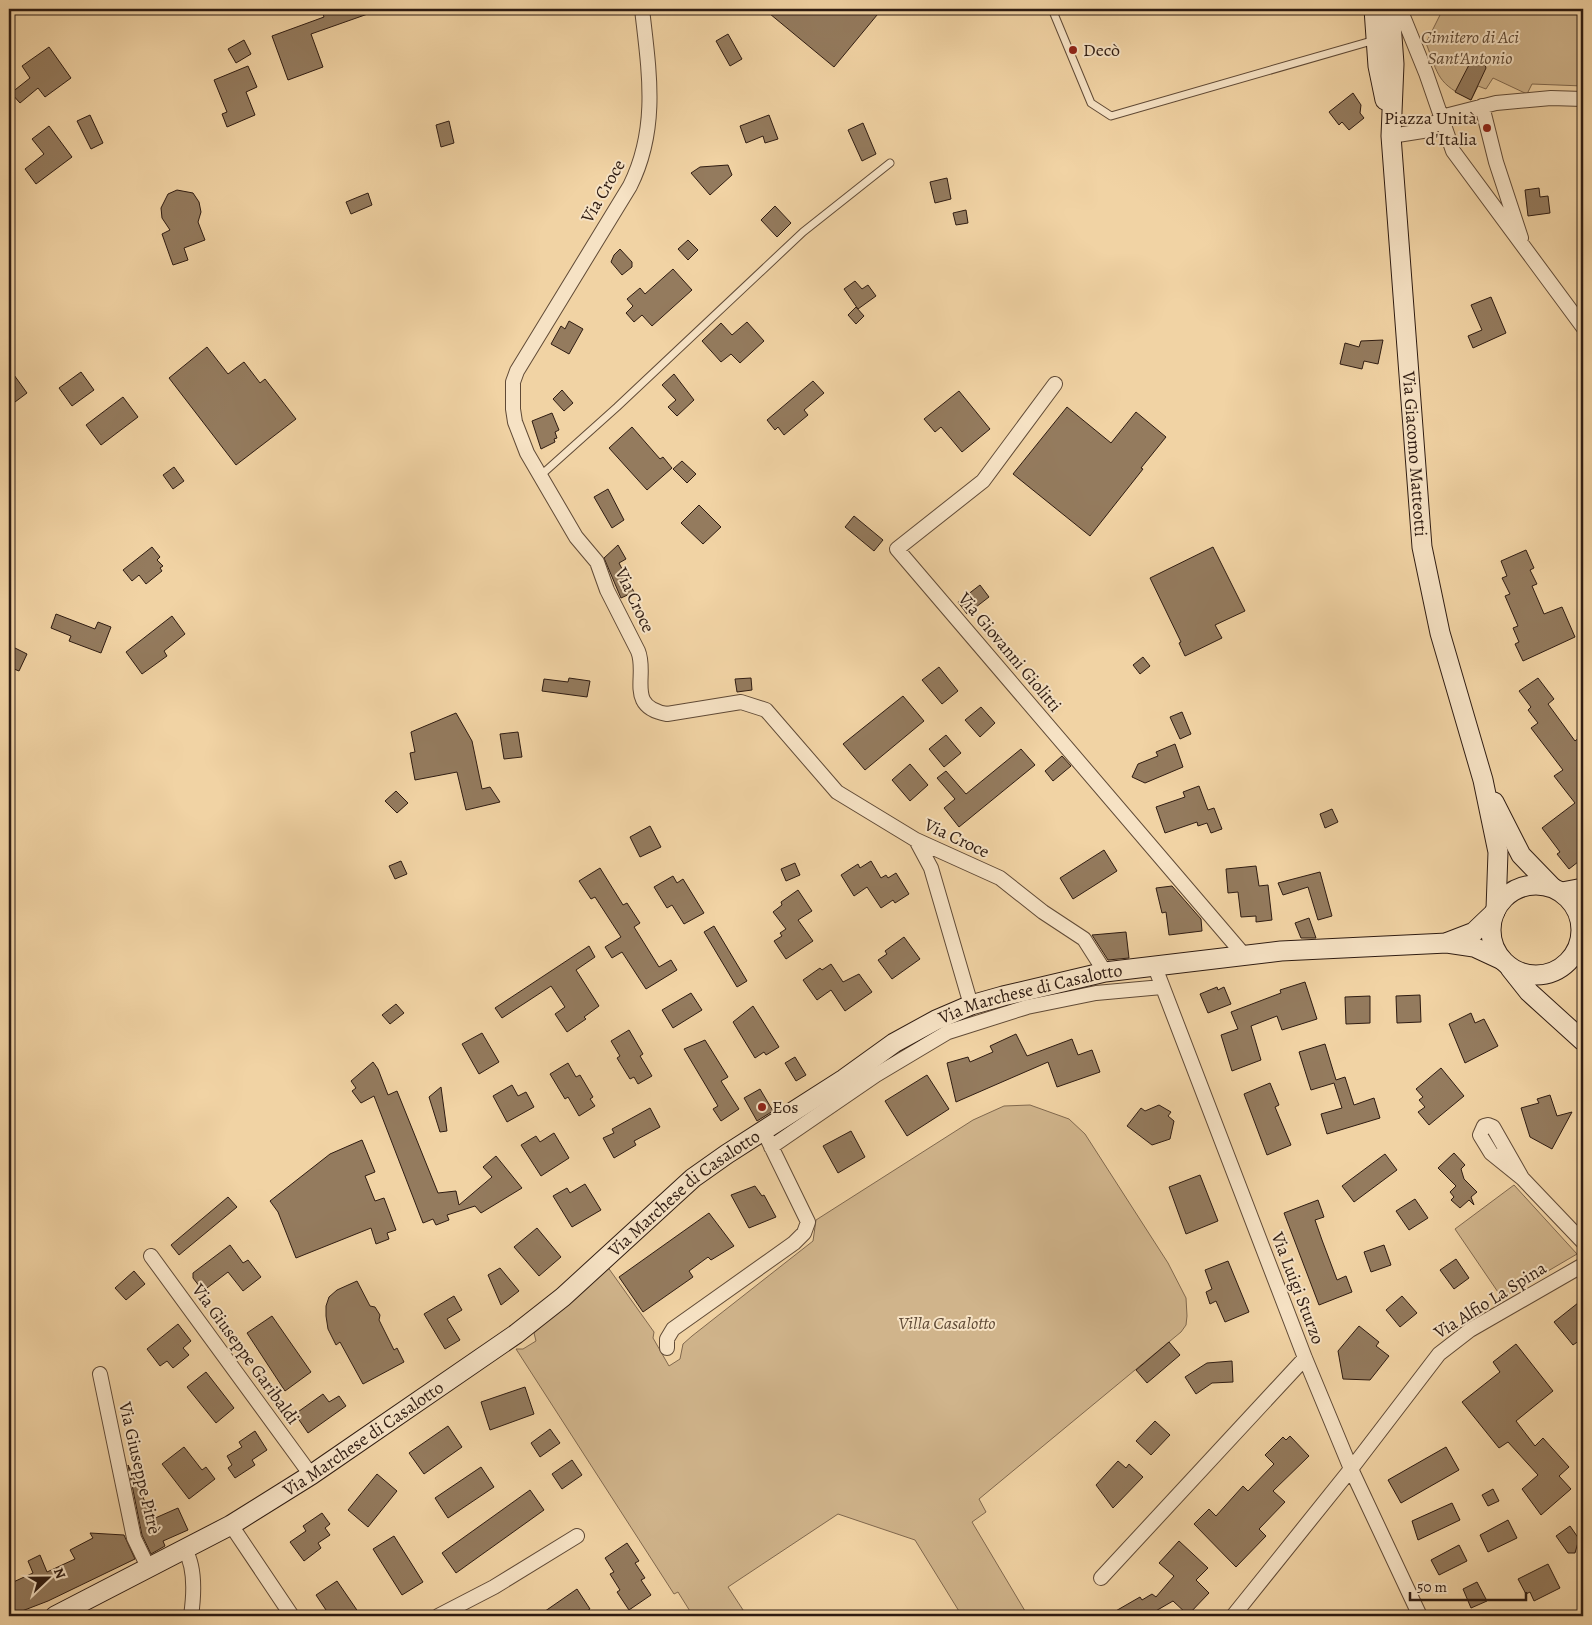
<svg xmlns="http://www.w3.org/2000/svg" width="1592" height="1625" viewBox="0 0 1592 1625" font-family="Alegreya,serif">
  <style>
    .green { fill: #d0b48b; stroke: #80684e }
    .building { fill: #947b5e; stroke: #2f1c12 }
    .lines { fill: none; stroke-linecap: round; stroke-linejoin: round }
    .lane-casing { stroke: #604a36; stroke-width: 9 }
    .street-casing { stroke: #604a36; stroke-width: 16 }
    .secondary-casing { stroke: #2f1c12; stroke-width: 21 }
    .lane { stroke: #f6e2c4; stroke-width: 7 }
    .street { stroke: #f6e2c4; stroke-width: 14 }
    .secondary { stroke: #f6e2c4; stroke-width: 19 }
    .poi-dot { fill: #8f2418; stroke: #f6e2c4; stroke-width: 2 }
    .labels { text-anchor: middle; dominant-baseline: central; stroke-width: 4; stroke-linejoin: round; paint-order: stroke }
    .park-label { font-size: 18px; font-style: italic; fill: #5f4a36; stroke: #f6e2c4 }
    .poi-label { font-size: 18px; fill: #2f1c12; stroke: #f6e2c4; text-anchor: start }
    .street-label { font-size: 18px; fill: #2f1c12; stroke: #f6e2c4 }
  </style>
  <rect width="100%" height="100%" fill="#f1d3a4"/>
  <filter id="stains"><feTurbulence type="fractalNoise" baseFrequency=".004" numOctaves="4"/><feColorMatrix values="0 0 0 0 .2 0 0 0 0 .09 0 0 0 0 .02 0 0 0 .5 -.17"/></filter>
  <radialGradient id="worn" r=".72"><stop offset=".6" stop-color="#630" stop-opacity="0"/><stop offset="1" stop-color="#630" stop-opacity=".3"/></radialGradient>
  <path class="green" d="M1443,9H1583V86L1532,84L1527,94L1493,78L1486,89L1478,86L1471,100C1437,83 1439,77 1426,43Z
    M1030,1105L1069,1119L1085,1134L1168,1263L1186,1298L1187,1316L1186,1325L1181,1332L979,1499L986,1512L972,1522L1028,1616H962L915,1540L838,1514L728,1587L747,1616H693L678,1592L674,1594L516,1349H523L536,1341L534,1333L607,1266L654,1332L653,1338L669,1366L680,1359L683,1344L692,1336L813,1241L816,1220L973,1120L1004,1106Z
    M1514,1185L1577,1254L1502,1298L1455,1229Z"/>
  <path class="building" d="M321,9L379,10L311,34L323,67L288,80L272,36L324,17Z
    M764,9H882L834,67Z
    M728,34L742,59L730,66L716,41Z
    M244,40L251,54L236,63L228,49Z
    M49,47L71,78L45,97L38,88L20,103L11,93L30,78L22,66Z
    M1479,59L1484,62L1486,68L1471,100L1455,92L1471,61Z
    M248,66L257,87L246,92L255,115L227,127L222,114L227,112L214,80Z
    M1353,93L1361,105L1360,113L1364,118L1349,130L1342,122L1339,125L1329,112Z
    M90,115L103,143L91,149L77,121Z
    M769,115L778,139L765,143L763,136L746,143L740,126Z
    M449,121L454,143L441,147L436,125Z
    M863,123L876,154L862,161L848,130Z
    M49,126L72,157L36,184L25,169L44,154L32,139Z
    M728,165L732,175L710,195L691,173L700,167Z
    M947,178L951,199L935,203L930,182Z
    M1539,188L1540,197L1548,196L1550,213L1528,216L1525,190Z
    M177,190L193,193L199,202L201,212L198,222L205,240L184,248L188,260L173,265L162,234L170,230L162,218L161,208L168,194Z
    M368,193L372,205L351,214L346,202Z
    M775,206L791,223L777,237L761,220Z
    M966,210L968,223L956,225L953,213Z
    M688,240L698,250L688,260L678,249Z
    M620,249L632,262V267L622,275L611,262L614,255Z
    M673,269L692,290L652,326L642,315L634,322L626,313L633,306L627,299L640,288L645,294Z
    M855,281L862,289L868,285L876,296L858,309L844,289Z
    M1491,297L1506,333L1473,348L1468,336L1482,330L1471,305Z
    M856,307L864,316L856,324L848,315Z
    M569,321L583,329L569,354L551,344L561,326L565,329Z
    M747,322L764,341L740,363L731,354L721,362L702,341L721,323L732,335Z
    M1383,340L1378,364L1364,361L1362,369L1340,364L1345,343L1359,347L1361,341Z
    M207,347L228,374L244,362L260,383L265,379L296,419L236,465L169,378Z
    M9,368L27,393L15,402L9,393Z
    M81,372L94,390L72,406L59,388Z
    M674,374L694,400L677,416L668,407L676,400L662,385Z
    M813,381L824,393L804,410L808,415L784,435L778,427L775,430L767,420Z
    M562,390L573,403L564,411L553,399Z
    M959,391L990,429L962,452L941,427L935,432L924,419Z
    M123,397L138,417L101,445L86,425Z
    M1067,407L1111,443L1136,412L1166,437L1141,468L1143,469L1090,536L1013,474Z
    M552,413L559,430L555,432L557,438L554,439L555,442L541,449L532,421Z
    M632,427L660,459L663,457L672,468L647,490L609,448Z
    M682,461L696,474L687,483L673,469Z
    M174,467L184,481L173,489L163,475Z
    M608,489L624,520L612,528L594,497Z
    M699,505L721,527L703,544L681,523Z
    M854,516L883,540L874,551L845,527Z
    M618,545L626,559L619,563L634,592L621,598L604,558Z
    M152,547L160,557L157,560L163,566L160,568L162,571L146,584L139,575L132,581L123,570Z
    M1213,547L1245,611L1215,625L1222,638L1185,656L1179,643L1181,642L1150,578Z
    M1526,550L1534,568L1530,570L1537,584L1532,586L1544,614L1562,607L1575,637L1523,661L1515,644L1519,642L1513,628L1518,626L1505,596L1510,594L1502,578L1507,576L1501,561Z
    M980,585L989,597L967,614L958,602Z
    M56,614L95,629L98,622L111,627L101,653L69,641L71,636L51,628Z
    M172,616L185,634L164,651L167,656L142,674L126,652Z
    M9,645L27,654L19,671L9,667Z
    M1143,657L1150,666L1140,674L1133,665Z
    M939,667L958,691L942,704L922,680Z
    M569,678L590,681L587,697L542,691L544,679L568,682Z
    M751,678L752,690L737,692L735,679Z
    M1538,678L1554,699L1548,704L1575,741L1583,734V858L1569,869L1557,854L1560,852L1542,828L1575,803L1554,776L1563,770L1531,728L1538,723L1528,710L1531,707L1519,691Z
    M903,696L924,721L865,770L843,744Z
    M981,707L995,723L980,737L965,720Z
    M1182,712L1191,734L1180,739L1170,717Z
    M456,713L472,741L482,789L490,787L500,802L466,810L457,772L415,780L410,753L415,752L411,732Z
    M518,732L522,757L504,759L500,734Z
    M946,735L961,753L944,767L929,749Z
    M1175,744L1183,767L1145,783L1132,777L1138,764L1158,756L1156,752Z
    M1021,749L1035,765L959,827L944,808L955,799L937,778L946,771L966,794Z
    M1062,756L1071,766L1053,781L1045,771Z
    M910,764L928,785L910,801L892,780Z
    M1199,786L1208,810L1214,808L1222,829L1211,833L1207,823L1198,826L1197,822L1165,833L1156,807L1185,797L1183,792Z
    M396,791L408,803L397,813L385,801Z
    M1332,809L1338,822L1325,828L1320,814Z
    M650,826L661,847L640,857L630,837Z
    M1104,850L1117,871L1073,899L1060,878Z
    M401,861L407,874L395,879L389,866Z
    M871,861L881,878L886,875L888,878L896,873L909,894L895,903L893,900L881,908L867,887L854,896L841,875L858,864L860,868Z
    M795,863L800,875L786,881L781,869Z
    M1256,866L1259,886L1268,885L1272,920L1256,922V916L1241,917L1238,892L1228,893L1226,869Z
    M600,868L623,905L627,903L640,923L634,927L659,967L671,960L677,970L646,989L622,952L612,958L605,947L621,937L595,897L591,899L579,881Z
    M1320,872L1332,916L1318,920L1308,887L1283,895L1278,883Z
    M673,876L677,883L683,879L704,913L684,924L672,905L667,908L654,887Z
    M1172,886L1201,919L1202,931L1169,935L1166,912L1162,913L1156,888Z
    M798,890L812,911L798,920L813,941L786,959L774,941L782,936L780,933L786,929L773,912L782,905L781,902Z
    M1309,918L1316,938H1301L1295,923Z
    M714,926L747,981L737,987L704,932Z
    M1126,932L1129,958L1108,960L1092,935Z
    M904,937L920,959L892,979L878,960L887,954L885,951Z
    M589,946L595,957L576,970L599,1006L584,1017L586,1019L567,1032L555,1014L565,1007L551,986L502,1018L495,1008Z
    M831,964L843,982L859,974L872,992L845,1011L831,990L817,1000L803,980L820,968L822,970Z
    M1305,982L1317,1019L1282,1030L1277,1016L1251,1026L1261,1060L1232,1071L1221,1035L1238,1029L1231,1012L1281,993L1280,990Z
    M1217,987L1218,990L1224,987L1231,1004L1208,1013L1200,994Z
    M691,993L702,1010L673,1028L662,1010Z
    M1420,995L1421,1022L1397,1023L1396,996Z
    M1370,996V1023L1346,1024L1345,997Z
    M396,1004L404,1013L390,1024L382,1015Z
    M753,1006L779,1047L766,1055L764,1052L755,1058L733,1022Z
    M1471,1013L1475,1023L1484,1019L1498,1046L1465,1063L1449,1024Z
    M629,1030L643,1054L640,1056L652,1076L638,1084L634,1077L630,1079L617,1058L620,1056L611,1041Z
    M482,1033L499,1062L479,1074L462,1044Z
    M1016,1034L1027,1056L1072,1039L1078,1055L1092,1050L1100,1072L1057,1087L1048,1062L956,1102L947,1063L968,1057L970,1062L993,1052L990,1046Z
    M705,1040L728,1077L721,1081L739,1109L721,1121L713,1109L718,1106L684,1049Z
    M1325,1044L1336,1080L1345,1077L1354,1105L1374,1098L1380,1118L1327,1134L1321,1114L1342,1108L1334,1083L1311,1090L1299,1052Z
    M795,1057L806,1075L796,1081L785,1063Z
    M373,1062L378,1069L388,1095L397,1091L438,1193L456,1191L459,1205L492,1177L483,1167L496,1156L522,1188L481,1213L475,1206L447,1215L449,1220L436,1225L433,1219L423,1223L374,1096L361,1103L352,1091L356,1088L351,1081Z
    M568,1063L576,1077L580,1075L593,1097L590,1099L595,1106L579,1116L568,1097L565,1099L550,1074Z
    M1441,1068L1464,1096L1429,1125L1418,1112L1425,1107L1419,1100L1423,1097L1416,1089Z
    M927,1075L949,1109L907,1136L885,1101Z
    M1270,1083L1279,1105L1275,1107L1291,1145L1267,1155L1244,1094Z
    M512,1085L518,1096L526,1092L534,1107L507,1122L493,1096Z
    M441,1087L447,1131L440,1132L429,1097Z
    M760,1089L773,1111L757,1121L744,1098Z
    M1550,1095L1557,1116L1572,1112L1552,1149L1530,1137L1521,1108L1539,1103L1537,1099Z
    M1159,1105L1171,1112L1168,1116L1174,1121L1170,1139L1152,1145L1127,1126L1141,1108L1145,1111Z
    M650,1108L660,1127L634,1141L636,1145L614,1158L603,1138L614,1133L612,1129Z
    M851,1131L865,1157L838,1173L823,1146Z
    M554,1133L569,1158L541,1176L521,1145L536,1136L540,1142Z
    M362,1140L375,1172L365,1176L375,1201L384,1198L396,1230L387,1233L389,1239L376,1244L371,1228L296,1258L278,1212L270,1201L330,1154Z
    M1454,1153L1465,1165L1461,1169L1464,1179L1477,1192L1471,1197L1474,1205L1469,1200L1460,1208L1451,1200L1454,1197L1450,1192L1456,1186L1438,1168Z
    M1385,1154L1397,1170L1354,1202L1342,1186Z
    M1200,1175L1218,1221L1186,1234L1169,1187Z
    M585,1184L601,1210L572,1227L553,1196L567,1188L570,1193Z
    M755,1186L762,1196L764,1195L776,1217L749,1228L731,1195Z
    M228,1197L237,1207L179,1255L171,1245Z
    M1415,1199L1428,1218L1409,1230L1396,1211Z
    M1318,1200L1324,1217L1315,1220L1322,1240L1337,1280L1346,1276L1352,1292L1319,1305L1284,1213Z
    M709,1213L734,1246L711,1260L708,1257L689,1271L693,1277L643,1312L619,1277Z
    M537,1228L561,1257L539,1276L514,1247Z
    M230,1245L243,1263L248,1260L261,1277L243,1291L228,1272L203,1291L193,1278V1273Z
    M1384,1245L1391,1265L1371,1272L1364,1252Z
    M1456,1259L1469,1278L1454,1289L1440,1270Z
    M1228,1261L1249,1312L1225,1322L1216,1301L1210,1304L1206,1292L1212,1289L1205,1270Z
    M500,1268L519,1291L501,1305L488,1275Z
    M134,1271L145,1284L126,1300L115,1288Z
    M357,1281L370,1306L375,1307L380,1315L379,1320L394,1350L397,1348L404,1362L363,1384L340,1342L336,1345L328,1329L326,1316V1306L329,1297L337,1290Z
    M454,1296L462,1310L447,1319L460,1340L445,1349L424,1314Z
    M1402,1296L1417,1313L1400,1327L1386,1310Z
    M1583,1299V1338L1573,1345L1554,1322Z
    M272,1316L311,1372L285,1391L247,1333Z
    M178,1324L191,1341L183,1348L189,1355L173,1368L167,1361L160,1366L147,1349Z
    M1359,1326L1379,1342L1376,1346L1389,1356L1370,1380L1343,1379L1338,1351Z
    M1169,1342L1180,1355L1147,1383L1136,1370Z
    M1516,1344L1553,1391L1516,1421L1535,1446L1543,1438L1569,1467L1559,1476L1571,1489L1541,1515L1522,1489L1538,1475L1508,1442L1499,1448L1462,1402L1500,1372L1493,1362Z
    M1232,1361L1233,1382L1212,1383L1196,1394L1185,1377L1207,1363Z
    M206,1372L234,1408L216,1423L187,1387Z
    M525,1387L534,1414L490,1430L481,1402Z
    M323,1394L329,1402L339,1396L346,1406L308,1433L295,1414Z
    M1155,1421L1170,1435L1151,1455L1136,1441Z
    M448,1426L462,1447L424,1474L409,1453Z
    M550,1429L560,1443L540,1457L531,1443Z
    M255,1431L267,1450L252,1460L255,1465L235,1478L228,1468L232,1465L227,1456L242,1447L239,1442Z
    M1290,1436L1309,1456L1273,1491L1285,1502L1259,1529L1266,1536L1236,1567L1194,1524L1209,1509L1216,1516L1243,1486L1248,1491L1274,1464L1265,1455L1283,1437L1286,1440Z
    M184,1447L202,1470L206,1467L215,1479L189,1499L162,1464Z
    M1446,1447L1459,1470L1401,1503L1388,1480Z
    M572,1460L582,1475L562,1489L552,1474Z
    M1118,1461L1126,1468L1129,1464L1143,1477L1113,1508L1096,1485Z
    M128,1465L153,1519L178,1508L188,1530L163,1541L165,1546L151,1554L142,1535Z
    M481,1467L494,1487L448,1518L435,1498Z
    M377,1474L397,1491L368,1527L348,1510Z
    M1493,1489L1499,1501L1488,1506L1482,1495Z
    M530,1490L544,1510L456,1573L442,1553Z
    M1452,1503L1460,1520L1418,1540L1412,1521Z
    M322,1513L330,1524L325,1528L330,1535L318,1543L321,1548L304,1561L290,1542L306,1531L303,1526Z
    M1508,1520L1517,1538L1488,1552L1480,1535Z
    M1570,1526L1579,1539L1575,1553H1568L1556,1536Z
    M90,1533L124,1535L135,1559L48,1601L9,1616V1584L33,1573L28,1561L40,1555L47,1572L75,1559L70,1550L93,1538Z
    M394,1536L423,1582L402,1595L373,1549Z
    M1179,1541L1208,1568L1196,1580L1209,1593L1188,1615L1173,1601L1147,1616H1107L1140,1597L1142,1600L1152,1594L1156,1597L1174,1576L1159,1563Z
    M627,1543L639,1561L635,1563L645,1578L641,1580L651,1595L629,1610L617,1592L620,1590L610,1574L614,1572L605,1558Z
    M1459,1545L1467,1561L1439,1575L1431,1560Z
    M1548,1564L1560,1588L1534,1601L1530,1592L1526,1594L1518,1579Z
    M337,1581L361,1616H330L316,1595Z
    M1477,1582L1487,1601L1471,1608L1463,1589Z
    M577,1589L590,1609L579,1616H538Z"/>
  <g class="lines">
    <g class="lane-casing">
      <path id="lane" d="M1052,9L1091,103L1111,116L1375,40
        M540,476L617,407L803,232L890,163"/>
    </g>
    <g class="street-casing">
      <path id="street" d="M642,9C649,71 659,128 630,186L517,371L513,382V409L515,422L527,453L576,537L597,562L607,590L638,651C648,675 625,707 667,714L741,702L766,710L837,792L916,840L1000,878L1043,912L1084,939L1105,972
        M1400,9L1426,73L1453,151L1583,327
        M1482,106L1496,162L1521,238
        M1391,136L1429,130L1441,117L1496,103L1551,98L1583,99
        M1055,384L983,481L897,549L1244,955
        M916,840L931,868L971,1005
        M1155,967L1305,1358L1351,1469L1420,1616
        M771,1147L876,1075L948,1032L1027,1007L1096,993L1162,987
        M1522,1178L1493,1127L1488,1125L1484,1126L1480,1135L1491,1153L1522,1178L1583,1242
        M151,1256L311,1475
        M667,1348V1339L673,1329L794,1243L804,1233L808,1222L767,1138
        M100,1374L134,1538L149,1569
        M231,1525L292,1616
        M185,1550C196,1568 194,1595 191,1616
        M1101,1578L1305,1358
        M438,1616L494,1587L577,1536
        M1233,1616L1351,1469L1439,1354L1470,1330L1583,1265"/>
    </g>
    <g class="secondary-casing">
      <g id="secondary">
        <path d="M1374,9L1378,66L1385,100"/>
        <path id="s1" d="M1390,9L1394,64L1391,136L1422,547L1440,633L1483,780L1498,852L1496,909"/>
        <path d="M1494,802L1521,855L1552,887"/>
        <circle cx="1536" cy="930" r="45"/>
        <path d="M1562,892L1583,888"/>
        <path d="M1448,942L1474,932L1495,912"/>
        <path d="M1510,968L1529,992L1583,1041"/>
        <path id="s2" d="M55,1616L231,1525L311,1475L516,1334L563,1297L693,1178L727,1154L844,1079L894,1043L936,1020L971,1005L1003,996L1105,972L1281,951L1447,943L1474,947L1502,960"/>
      </g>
    </g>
    <use href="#lane" class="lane"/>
    <use href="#street" class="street"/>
    <use href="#secondary" class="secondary"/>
  </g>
  <g class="poi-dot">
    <circle cx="1073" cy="50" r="5"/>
    <circle cx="1487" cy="128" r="5"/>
    <circle cx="762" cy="1107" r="5"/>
  </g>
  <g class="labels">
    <g class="park-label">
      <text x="1470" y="37">Cimitero di Aci<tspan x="1470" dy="21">Sant'Antonio</tspan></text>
      <text x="947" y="1323">Villa Casalotto</text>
    </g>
    <g class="poi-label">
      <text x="1083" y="50">Decò</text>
      <text x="1477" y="118" text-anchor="end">Piazza Unità<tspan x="1477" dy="21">d'Italia</tspan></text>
      <text x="772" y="1107">Eos</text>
    </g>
    <g class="street-label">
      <text transform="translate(603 191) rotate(-60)">Via Croce</text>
      <text stroke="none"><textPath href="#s1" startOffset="446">Via Giacomo Matteotti</textPath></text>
      <text transform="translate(635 600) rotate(65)">Via Croce</text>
      <text transform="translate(1010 652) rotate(50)">Via Giovanni Giolitti</text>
      <text transform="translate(957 838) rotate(25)">Via Croce</text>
      <text stroke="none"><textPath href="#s2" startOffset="1166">Via Marchese di Casalotto</textPath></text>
      <text stroke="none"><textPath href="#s2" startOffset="761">Via Marchese di Casalotto</textPath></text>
      <text transform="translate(1298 1288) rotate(69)">Via Luigi Sturzo</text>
      <text transform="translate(1490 1300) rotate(-32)">Via Alfio La Spina</text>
      <text transform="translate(246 1354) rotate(54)">Via Giuseppe Garibaldi</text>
      <text stroke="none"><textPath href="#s2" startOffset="356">Via Marchese di Casalotto</textPath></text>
      <text transform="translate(140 1468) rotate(77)">Via Giuseppe Pitrè</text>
    </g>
  </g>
  <rect width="1592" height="1625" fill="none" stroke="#f1d3a4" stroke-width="30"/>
  <rect x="10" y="10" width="1572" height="1605" fill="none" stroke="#2f1c12" stroke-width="2.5"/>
  <rect x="15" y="15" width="1562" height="1595" fill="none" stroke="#2f1c12"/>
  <g transform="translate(48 1578) rotate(68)" stroke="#f6e2c4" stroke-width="4" paint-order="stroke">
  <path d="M0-4L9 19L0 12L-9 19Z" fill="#2f1c12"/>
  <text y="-8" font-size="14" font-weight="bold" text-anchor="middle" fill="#2f1c12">N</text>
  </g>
  <path d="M1410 1592v8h116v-8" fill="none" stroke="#2f1c12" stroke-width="2.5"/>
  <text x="1417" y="1592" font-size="15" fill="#2f1c12" stroke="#f6e2c4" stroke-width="4" paint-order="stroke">50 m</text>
  <rect width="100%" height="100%" filter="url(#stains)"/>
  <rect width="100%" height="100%" fill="url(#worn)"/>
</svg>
